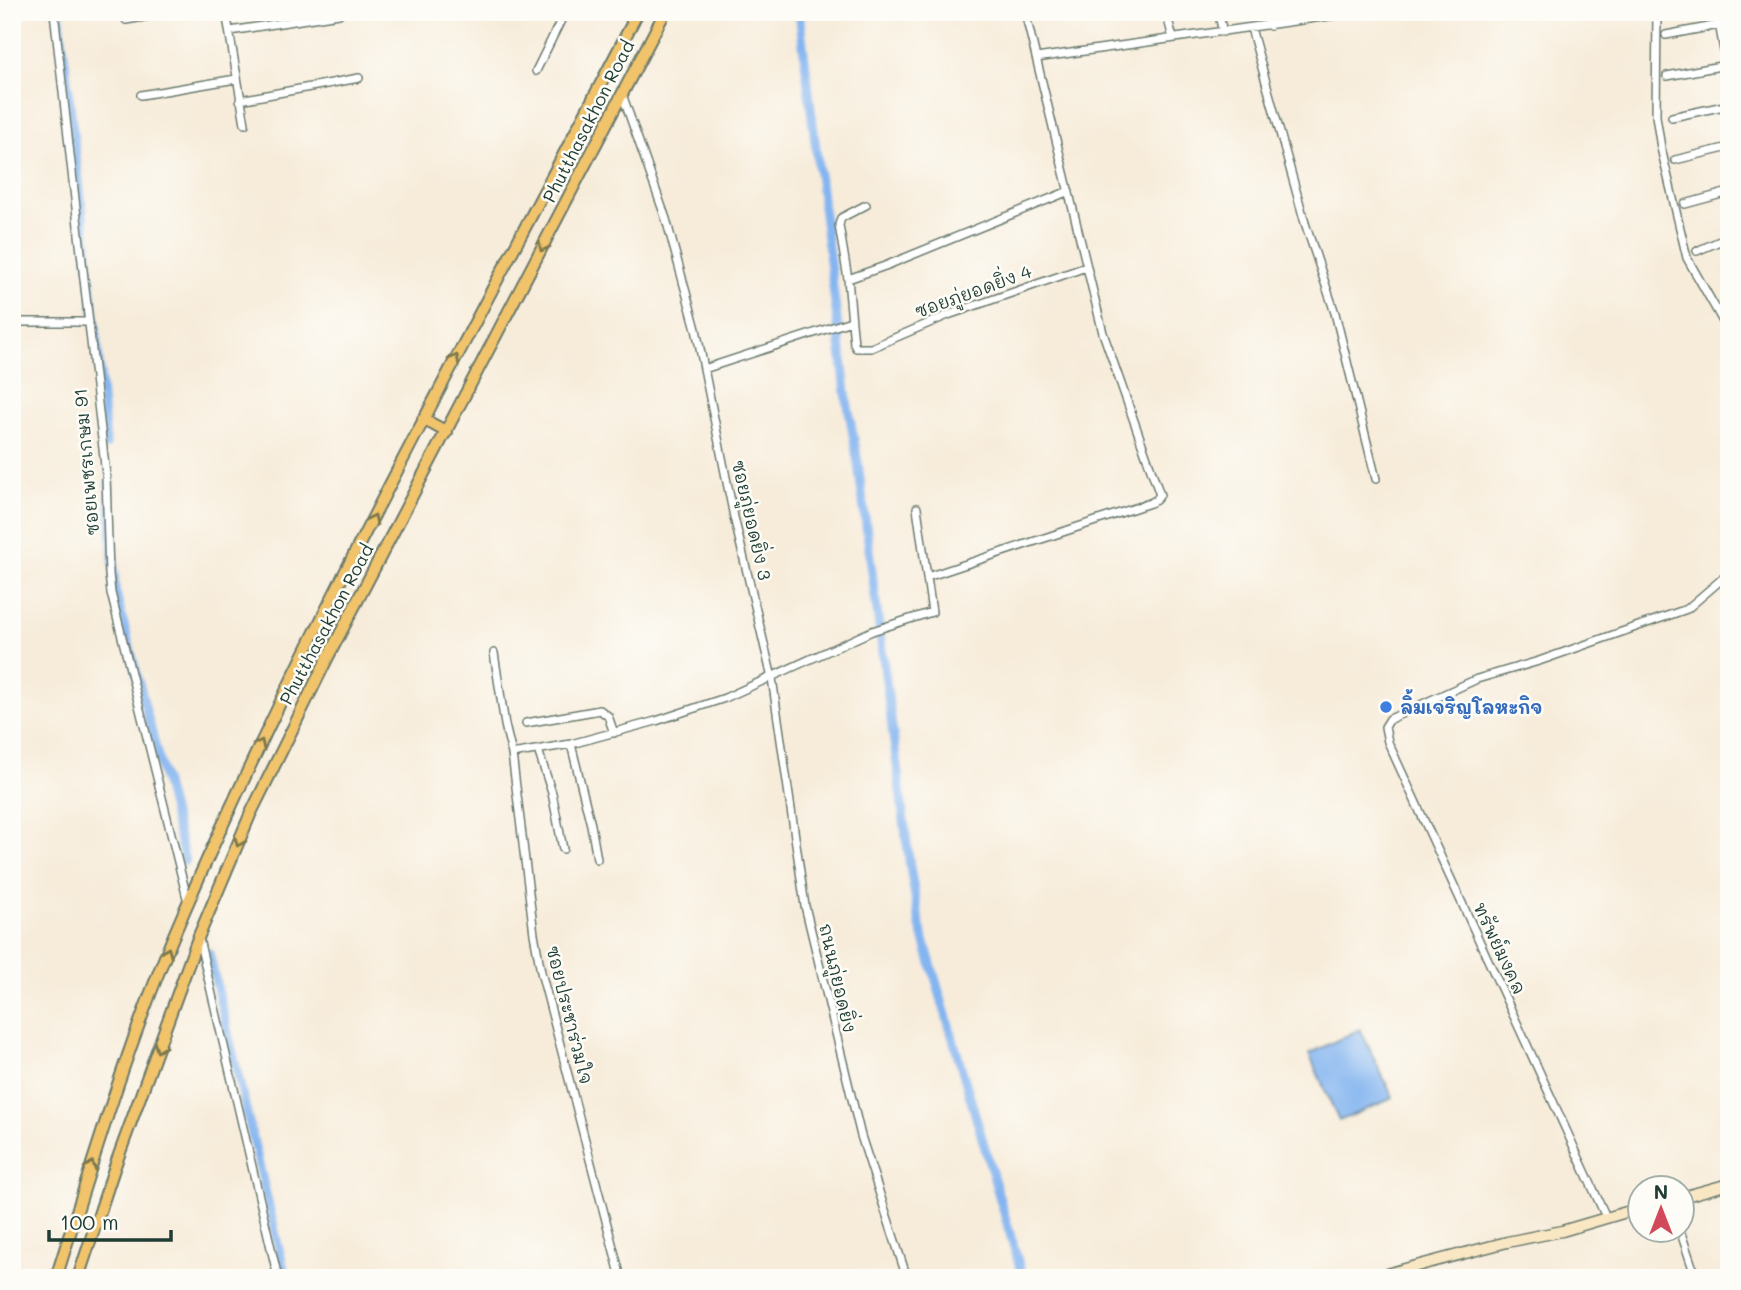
<svg xmlns="http://www.w3.org/2000/svg" width="1741" height="1290" viewBox="0 0 1741 1290" font-family="Mali,'Playpen Sans Thai',sans-serif">
  <style>
    .water { fill: #84b5f0; stroke: #527992; stroke-width: 2 }
    .lines { fill: none; stroke-linecap: round; stroke-linejoin: round }
    .canal { stroke: #84b5f0; stroke-width: 9 }
    .street-casing { stroke: #6b7a6e; stroke-width: 10 }
    .secondary-casing { stroke: #6b7a6e; stroke-width: 13 }
    .primary-casing { stroke: #6b7a6e; stroke-width: 14 }
    .street { stroke: #fff; stroke-width: 7 }
    .secondary { stroke: #f9e7c3; stroke-width: 10 }
    .primary { stroke: #f1c36a; stroke-width: 10 }
    .oneway { stroke: #7d794c }
    .shop-dot { fill: #3f7fe0; stroke: #fdfcf7; stroke-width: 2.5 }
    .labels { text-anchor: middle; dominant-baseline: central; stroke-width: 5; stroke-linejoin: round; paint-order: stroke }
    .street-label { font-size: 18px; fill: #1f3d34; stroke: #fdfcf7 }
    .shop-label { font-size: 18px; font-weight: bold; fill: #366cbe; stroke: #fdfcf7; text-anchor: start }
  </style>
  <rect width="100%" height="100%" fill="#fdfcf7"/>
  <filter id="ink" filterUnits="userSpaceOnUse"><feTurbulence type="fractalNoise" baseFrequency=".0143" numOctaves="2"/><feDisplacementMap in="SourceGraphic" scale="14" xChannelSelector="R" yChannelSelector="G"/><feConvolveMatrix kernelMatrix="1 2 1 2 8 2 1 2 1" color-interpolation-filters="sRGB"/></filter>
  <filter id="wash" filterUnits="userSpaceOnUse"><feTurbulence type="fractalNoise" baseFrequency=".00686" numOctaves="4" result="noise"/><feDisplacementMap in="SourceGraphic" scale="28" xChannelSelector="R" yChannelSelector="G"/><feGaussianBlur stdDeviation="1.57" result="paint"/><feColorMatrix in="noise" values="0 0 0 0 0 0 0 0 0 0 0 0 0 0 0 0 0 1.4 0 .05"/><feComposite in="paint" operator="in"/></filter>
  <g filter="url(#wash)">
    <rect width="100%" height="100%" fill="#f7ecda"/>
    <path class="water" d="M1360,1029L1393,1098L1339,1121L1309,1054Z"/>
    <g class="lines">
      <path class="canal" d="M59,12L96,327L106,445
        M799,12L847,400L858,463L910,867L920,926L1023,1278
        M109,483L115,590L185,861
        M209,953L286,1278"/>
    </g>
  </g>
  <g filter="url(#ink)">
    <g class="lines">
      <g class="street-casing">
        <path id="street" d="M54,12L106,475L109,574L111,593L188,902
          M226,12L245,124
          M618,12L634,20
          M1166,12L1173,38
          M1218,12L1223,32
          M1266,12L1270,26
          M1657,12L1656,116L1661,148L1687,258L1729,332
          M1717,12L1729,78
          M126,20L173,12
          M1251,28L1305,223L1335,313L1376,479
          M230,31L339,14
          M1666,35L1719,25
          M1036,58L1357,12
          M536,71L565,12
          M1667,76L1726,65
          M622,94L666,219L696,329L734,517L772,678L805,906L861,1136L907,1278
          M141,95L236,79
          M240,100L359,78
          M1672,117L1729,105
          M1675,160L1729,147
          M1685,204L1729,192
          M866,205L841,218L839,225L848,279L854,344L856,348H871L948,315L1086,267
          M1697,251L1729,237
          M848,279L885,266L1069,191
          M12,309L20,322H89
          M704,369L851,321
          M927,577L1150,503L1156,500L1160,495L1103,333L1025,12
          M494,653L505,725L512,754L534,934L541,972L621,1278
          M526,723L600,710L608,716L614,733
          M571,744L591,825L597,859
          M538,750L552,793L563,849
          M512,754L571,744L656,721L725,698L872,631L932,612L917,508
          M199,939L278,1278
          M1606,1217L1388,742L1385,727L1390,719L1477,679L1539,661L1687,609L1729,573
          M1680,1230L1696,1278"/>
      </g>
      <g class="secondary-casing">
        <path id="secondary" d="M1682,1197L1729,1184
          M1371,1278L1507,1242L1562,1231L1640,1208"/>
      </g>
      <g class="primary-casing">
        <path id="primary" d="M423,419L447,432
          M56,1278C95,1155 131,1032 183,914C317,605 484,311 638,12
          M78,1278L115,1166L198,938L250,815L328,657L665,12"/>
      </g>
      <use href="#street" class="street"/>
      <use href="#secondary" class="secondary"/>
      <use href="#primary" class="primary"/>
    </g>
    <defs><path id="oneway-chevron" d="M-2-3.5L2.5 0L-2 3.5" fill="none" stroke-width="1.6" stroke-linecap="round" stroke-linejoin="round" transform="scale(1.75)"/></defs>
    <g class="oneway">
      <use href="#oneway-chevron" transform="translate(543 247) rotate(117)"/>
      <use href="#oneway-chevron" transform="translate(455 359) rotate(-62)"/>
      <use href="#oneway-chevron" transform="translate(373 519) rotate(-64)"/>
      <use href="#oneway-chevron" transform="translate(260 744) rotate(-64)"/>
      <use href="#oneway-chevron" transform="translate(239 842) rotate(114)"/>
      <use href="#oneway-chevron" transform="translate(167 952) rotate(-68)"/>
      <use href="#oneway-chevron" transform="translate(159 1048) rotate(111)"/>
      <use href="#oneway-chevron" transform="translate(91 1166) rotate(-72)"/>
    </g>
  </g>
  <circle class="shop-dot" cx="1386" cy="707" r="7"/>
  <g class="labels">
    <g class="street-label">
      <text transform="translate(588 121) rotate(-63)">Phutthasakhon Road</text>
      <text transform="translate(973 291) rotate(-20)">ซอยภู่ยอดยิ่ง 4</text>
      <text transform="translate(86 462) rotate(-95)">ซอยเพชรเกษม 91</text>
      <text transform="translate(752 520) rotate(77)">ซอยภู่ยอดยิ่ง 3</text>
      <text transform="translate(326 624) rotate(-62)">Phutthasakhon Road</text>
      <text transform="translate(1500 948) rotate(65)">ทรัพย์มงคล</text>
      <text transform="translate(838 978) rotate(77)">ถนนภู่ยอดยิ่ง</text>
      <text transform="translate(570 1015) rotate(76)">ซอยประชาร่วมใจ</text>
    </g>
    <g class="shop-label">
      <text x="1400" y="707">ลิ้มเจริญโลหะกิจ</text>
    </g>
  </g>
  <rect width="1741" height="1290" fill="none" stroke="#fdfcf7" stroke-width="42"/>
  <g transform="translate(1661 1209)"><circle r="33" fill="#fdfcf7" stroke="#a4b0a9" stroke-width="2"/>
  <path d="M0-5L12 26L0 18L-12 26Z" fill="#d1495b"/>
  <text y="-10" font-size="19" font-weight="bold" text-anchor="middle" fill="#1f3d34">N</text>
  </g>
  <path d="M49 1230v10h122v-10" fill="none" stroke="#1f3d34" stroke-width="3.5"/>
  <text x="60" y="1230" font-size="21" fill="#1f3d34" stroke="#fdfcf7" stroke-width="5" paint-order="stroke">100 m</text>
</svg>
